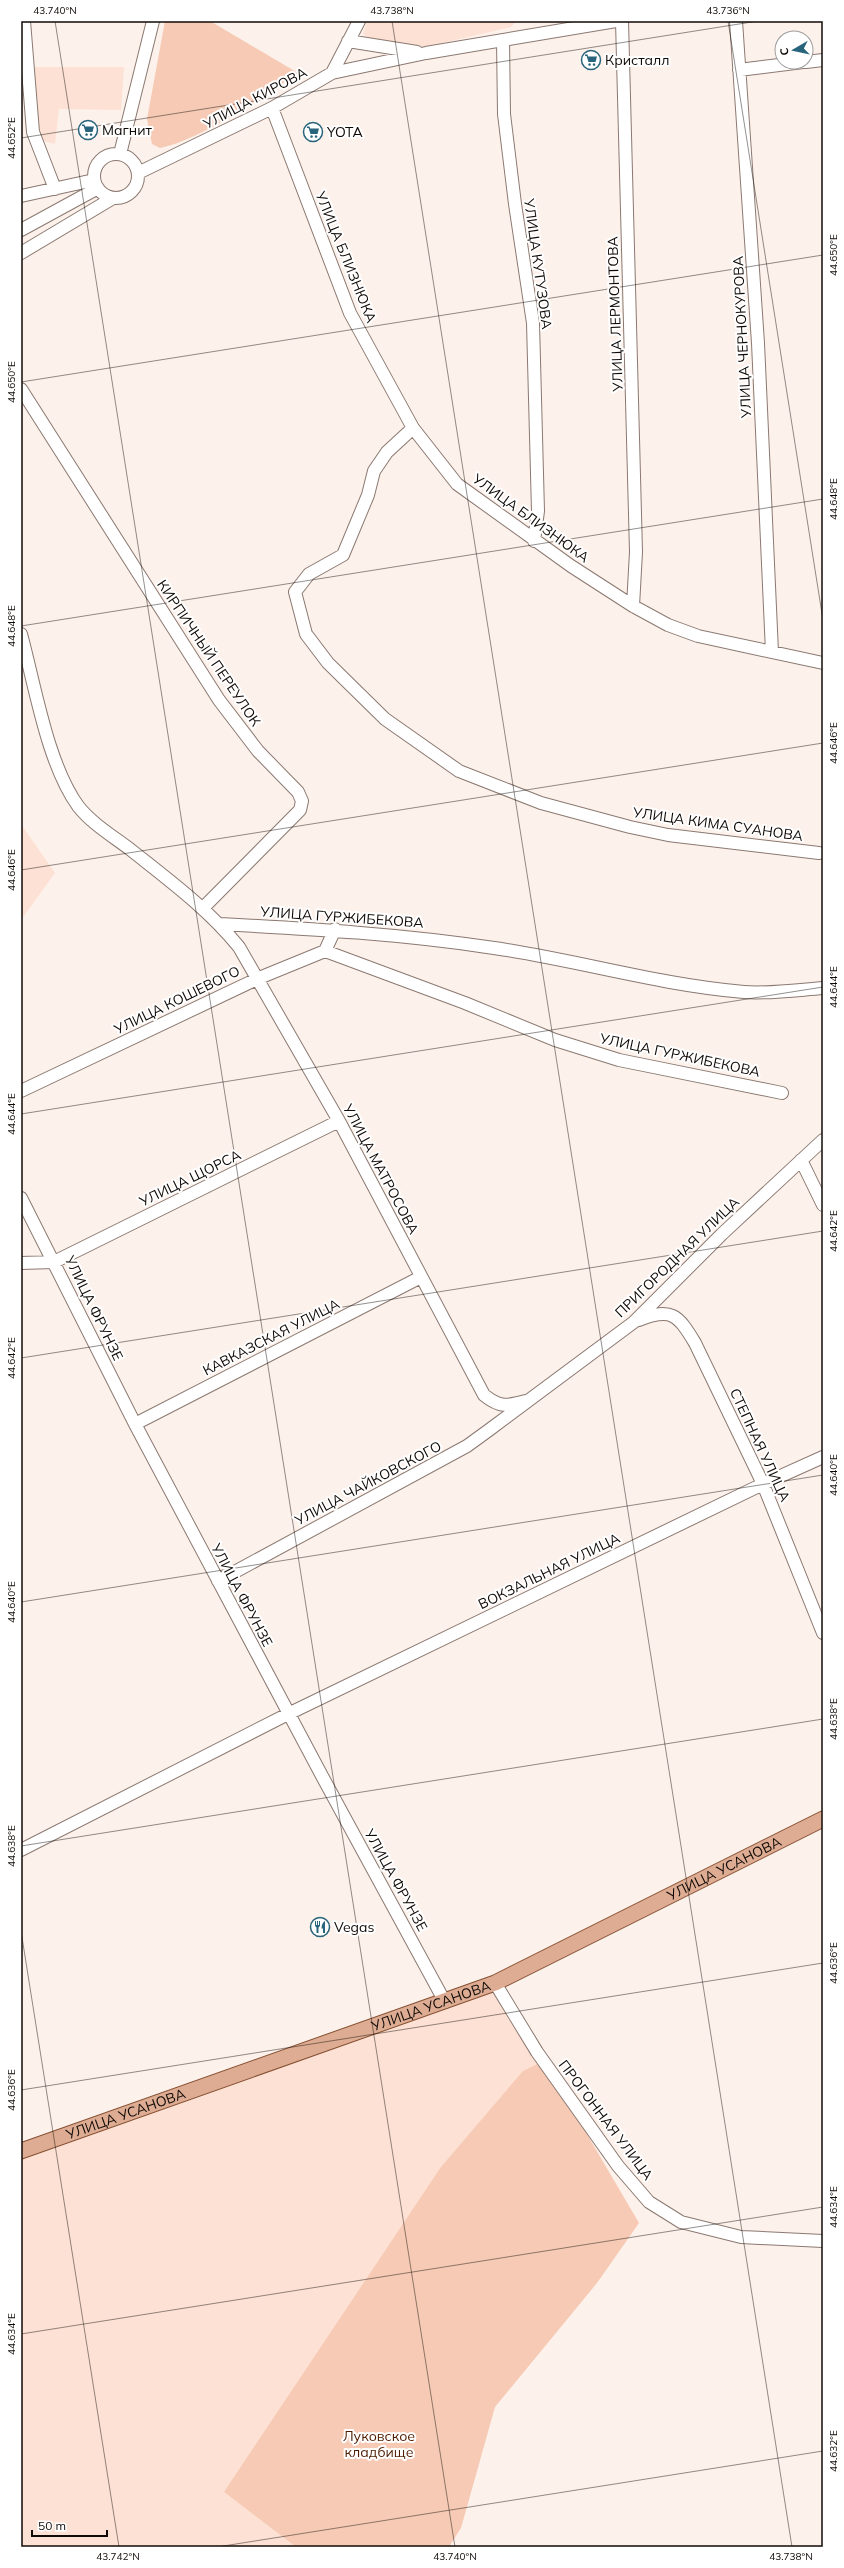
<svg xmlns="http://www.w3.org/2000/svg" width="844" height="2568" viewBox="0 0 844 2568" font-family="Mulish,sans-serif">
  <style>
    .built { fill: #fde1d4 }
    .green { fill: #f6cab4 }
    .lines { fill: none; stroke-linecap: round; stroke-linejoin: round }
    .minor-casing { stroke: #8b7971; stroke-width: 14 }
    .major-casing { stroke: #865033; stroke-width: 17 }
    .minor { stroke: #fff; stroke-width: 12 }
    .major { stroke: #ddac92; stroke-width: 15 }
    .ticks { fill: none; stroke: #100a07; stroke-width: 1; stroke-opacity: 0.45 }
    .labels { text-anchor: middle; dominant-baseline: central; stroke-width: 4; stroke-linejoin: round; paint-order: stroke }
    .poi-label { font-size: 14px; fill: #100a07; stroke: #fff; text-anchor: start }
    .street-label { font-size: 14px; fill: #100a07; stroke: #fff }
    .park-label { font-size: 14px; fill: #4e1d00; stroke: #fff }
    .neatline { fill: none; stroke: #100a07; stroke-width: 1.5 }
    .ticks-label { font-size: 10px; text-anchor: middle; fill: #100a07 }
  </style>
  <rect width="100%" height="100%" fill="#fdf1eb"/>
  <path class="built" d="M367,21H516L511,27L425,47L372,41L363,34Z
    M35,67H124L121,110L59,109L55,144L43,141L35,129Z
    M21,824L55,873L21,920Z
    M495,1983L544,2061L224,2492L296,2547H21V2151Z"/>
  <path class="green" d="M165,21H210L298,73C263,97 200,140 160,148L152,144L147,119Z
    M544,2061L639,2223L597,2283L495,2407L461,2528L449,2547H296L224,2492L441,2167L523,2071Z"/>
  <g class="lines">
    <g class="minor-casing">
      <path id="minor" d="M24,21L33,132L55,189
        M622,21L636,552L633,606
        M736,21L758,343L772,652
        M503,40L504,114L515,204L533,323L538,511L534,541
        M348,41L417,52
        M806,62L823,60
        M739,70L803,62
        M332,73L426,53L616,21
        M272,108L350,313L413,428L457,484L571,566L633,606L668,625L698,636L823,663
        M94 176a22 22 0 1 1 44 0a22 22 0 1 1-44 0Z
        M120,154L153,21
        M138,173L272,108L332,73L359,21
        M21,196L94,180
        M21,230L98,188
        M21,253L113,198
        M21,389L219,700L258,751L298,792L302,801L300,810L203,908
        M413,428L387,452L374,471L368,495L343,555L309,574L295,592L306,634L328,663L385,719L459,771L541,803L630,827L668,835L819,853
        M21,634C35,685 47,763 78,806C91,823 114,837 131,850C170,881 208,909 239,947L339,1121L484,1395C500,1408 507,1406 526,1401
        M220,924C313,929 402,934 494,948C577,960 659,985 744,992C769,994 797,990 823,988
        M325,951L465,1003L555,1040L619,1060L782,1093
        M21,1091L259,978L325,951L335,929
        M801,1160L823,1205
        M21,1198L135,1424L322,1776L445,2002
        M21,1263L54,1262L339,1121
        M639,1320C672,1307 678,1315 695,1343L763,1484L823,1633
        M135,1424L421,1277
        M218,1581L467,1446L489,1430L634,1322L722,1234L823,1140
        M21,1850L288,1714L763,1484L823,1457
        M495,1983L537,2052L618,2166L649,2202L681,2222L741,2237L823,2241"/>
    </g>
    <g class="major-casing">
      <g id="major">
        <path id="s1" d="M21,2151L495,1983L823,1819"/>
      </g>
    </g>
    <use href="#minor" class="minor"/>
    <use href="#major" class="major"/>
  </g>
  <path class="ticks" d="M55,21L455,2547M392,21L792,2547M728,21L823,620M21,138L758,21M21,382L823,255M21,626L823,499M21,870L823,743M21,1114L823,987M21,1358L823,1231M21,1602L823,1475M21,1846L823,1719M21,1931L119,2547M21,2090L823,1963M21,2334L823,2207M217,2547L823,2451"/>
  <defs>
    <g id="supermarket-ring" transform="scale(1)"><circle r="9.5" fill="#fff" stroke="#28647b" stroke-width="1.5"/><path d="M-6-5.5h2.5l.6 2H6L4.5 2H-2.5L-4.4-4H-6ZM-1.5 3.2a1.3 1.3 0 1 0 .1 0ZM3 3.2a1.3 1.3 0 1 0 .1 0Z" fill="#28647b"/></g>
    <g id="restaurant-ring" transform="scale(1)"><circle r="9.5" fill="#fff" stroke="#28647b" stroke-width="1.5"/><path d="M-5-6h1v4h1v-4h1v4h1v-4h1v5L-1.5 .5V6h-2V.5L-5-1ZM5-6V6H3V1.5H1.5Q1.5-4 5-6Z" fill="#28647b"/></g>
  </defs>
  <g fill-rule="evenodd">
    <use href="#supermarket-ring" x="591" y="60"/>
    <use href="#supermarket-ring" x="88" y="130"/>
    <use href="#supermarket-ring" x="313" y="132"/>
    <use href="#restaurant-ring" x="320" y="1927"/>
  </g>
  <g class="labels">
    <g class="poi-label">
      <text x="605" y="60">Кристалл</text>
      <text x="102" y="130">Магнит</text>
      <text x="327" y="132">YOTA</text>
      <text x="334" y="1927">Vegas</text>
    </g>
    <g class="street-label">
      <text transform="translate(255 98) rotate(-28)">УЛИЦА КИРОВА</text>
      <text transform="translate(346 257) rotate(68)">УЛИЦА БЛИЗНЮКА</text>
      <text transform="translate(538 264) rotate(82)">УЛИЦА КУТУЗОВА</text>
      <text transform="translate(615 314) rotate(-92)">УЛИЦА ЛЕРМОНТОВА</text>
      <text transform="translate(742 337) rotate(-93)">УЛИЦА ЧЕРНОКУРОВА</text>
      <text transform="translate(531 518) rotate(36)">УЛИЦА БЛИЗНЮКА</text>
      <text transform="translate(209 653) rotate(56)">КИРПИЧНЫЙ ПЕРЕУЛОК</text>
      <text transform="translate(718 824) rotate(8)">УЛИЦА КИМА СУАНОВА</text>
      <text transform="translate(342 917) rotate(4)">УЛИЦА ГУРЖИБЕКОВА</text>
      <text transform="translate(177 1000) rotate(-26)">УЛИЦА КОШЕВОГО</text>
      <text transform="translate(680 1055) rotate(12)">УЛИЦА ГУРЖИБЕКОВА</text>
      <text transform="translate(381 1169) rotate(62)">УЛИЦА МАТРОСОВА</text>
      <text transform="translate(190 1178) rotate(-26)">УЛИЦА ЩОРСА</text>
      <text transform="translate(677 1257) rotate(-44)">ПРИГОРОДНАЯ УЛИЦА</text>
      <text transform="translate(94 1308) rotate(64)">УЛИЦА ФРУНЗЕ</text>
      <text transform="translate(271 1337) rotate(-27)">КАВКАЗСКАЯ УЛИЦА</text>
      <text transform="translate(760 1445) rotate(65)">СТЕПНАЯ УЛИЦА</text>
      <text transform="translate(368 1483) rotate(-28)">УЛИЦА ЧАЙКОВСКОГО</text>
      <text transform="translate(549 1571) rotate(-26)">ВОКЗАЛЬНАЯ УЛИЦА</text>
      <text transform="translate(242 1595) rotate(62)">УЛИЦА ФРУНЗЕ</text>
      <text stroke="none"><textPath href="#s1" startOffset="759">УЛИЦА УСАНОВА</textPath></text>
      <text transform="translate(396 1880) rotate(61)">УЛИЦА ФРУНЗЕ</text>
      <text stroke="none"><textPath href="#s1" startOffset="435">УЛИЦА УСАНОВА</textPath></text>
      <text stroke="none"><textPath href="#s1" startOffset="111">УЛИЦА УСАНОВА</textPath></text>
      <text transform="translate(606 2120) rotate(53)">ПРОГОННАЯ УЛИЦА</text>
    </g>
    <g class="park-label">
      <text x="379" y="2436">Луковское<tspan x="379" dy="16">кладбище</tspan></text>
    </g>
  </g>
  <rect width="844" height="2568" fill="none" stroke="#ffffff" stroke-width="44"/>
  <g transform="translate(794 50) rotate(261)"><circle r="19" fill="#ffffff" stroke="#9f9d9c"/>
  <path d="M0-3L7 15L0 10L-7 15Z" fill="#28647b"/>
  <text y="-6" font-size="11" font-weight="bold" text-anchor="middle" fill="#100a07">С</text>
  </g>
  <path d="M32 2530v6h75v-6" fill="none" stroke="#100a07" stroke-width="2"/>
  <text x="38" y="2530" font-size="12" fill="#100a07" stroke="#ffffff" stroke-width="3" paint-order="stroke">50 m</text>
  <rect x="22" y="22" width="800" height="2524" class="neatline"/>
  <g class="ticks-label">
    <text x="55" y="14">43.740°N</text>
    <text x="392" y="14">43.738°N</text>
    <text x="728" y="14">43.736°N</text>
    <text transform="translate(11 138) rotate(-90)" y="4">44.652°E</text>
    <text transform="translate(833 255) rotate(-90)" y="4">44.650°E</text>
    <text transform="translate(11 382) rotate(-90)" y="4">44.650°E</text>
    <text transform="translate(833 499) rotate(-90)" y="4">44.648°E</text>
    <text transform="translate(11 626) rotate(-90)" y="4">44.648°E</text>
    <text transform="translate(833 743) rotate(-90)" y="4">44.646°E</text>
    <text transform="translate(11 870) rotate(-90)" y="4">44.646°E</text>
    <text transform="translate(833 987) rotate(-90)" y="4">44.644°E</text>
    <text transform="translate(11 1114) rotate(-90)" y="4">44.644°E</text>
    <text transform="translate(833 1231) rotate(-90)" y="4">44.642°E</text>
    <text transform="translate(11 1358) rotate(-90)" y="4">44.642°E</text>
    <text transform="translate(833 1475) rotate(-90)" y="4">44.640°E</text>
    <text transform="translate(11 1602) rotate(-90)" y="4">44.640°E</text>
    <text transform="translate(833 1719) rotate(-90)" y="4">44.638°E</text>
    <text transform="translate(11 1846) rotate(-90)" y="4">44.638°E</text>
    <text transform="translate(833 1963) rotate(-90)" y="4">44.636°E</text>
    <text transform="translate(11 2090) rotate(-90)" y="4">44.636°E</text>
    <text transform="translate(833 2207) rotate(-90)" y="4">44.634°E</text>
    <text transform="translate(11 2334) rotate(-90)" y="4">44.634°E</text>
    <text transform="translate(833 2451) rotate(-90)" y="4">44.632°E</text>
    <text x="118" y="2560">43.742°N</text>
    <text x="455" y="2560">43.740°N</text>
    <text x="791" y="2560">43.738°N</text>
  </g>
</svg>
